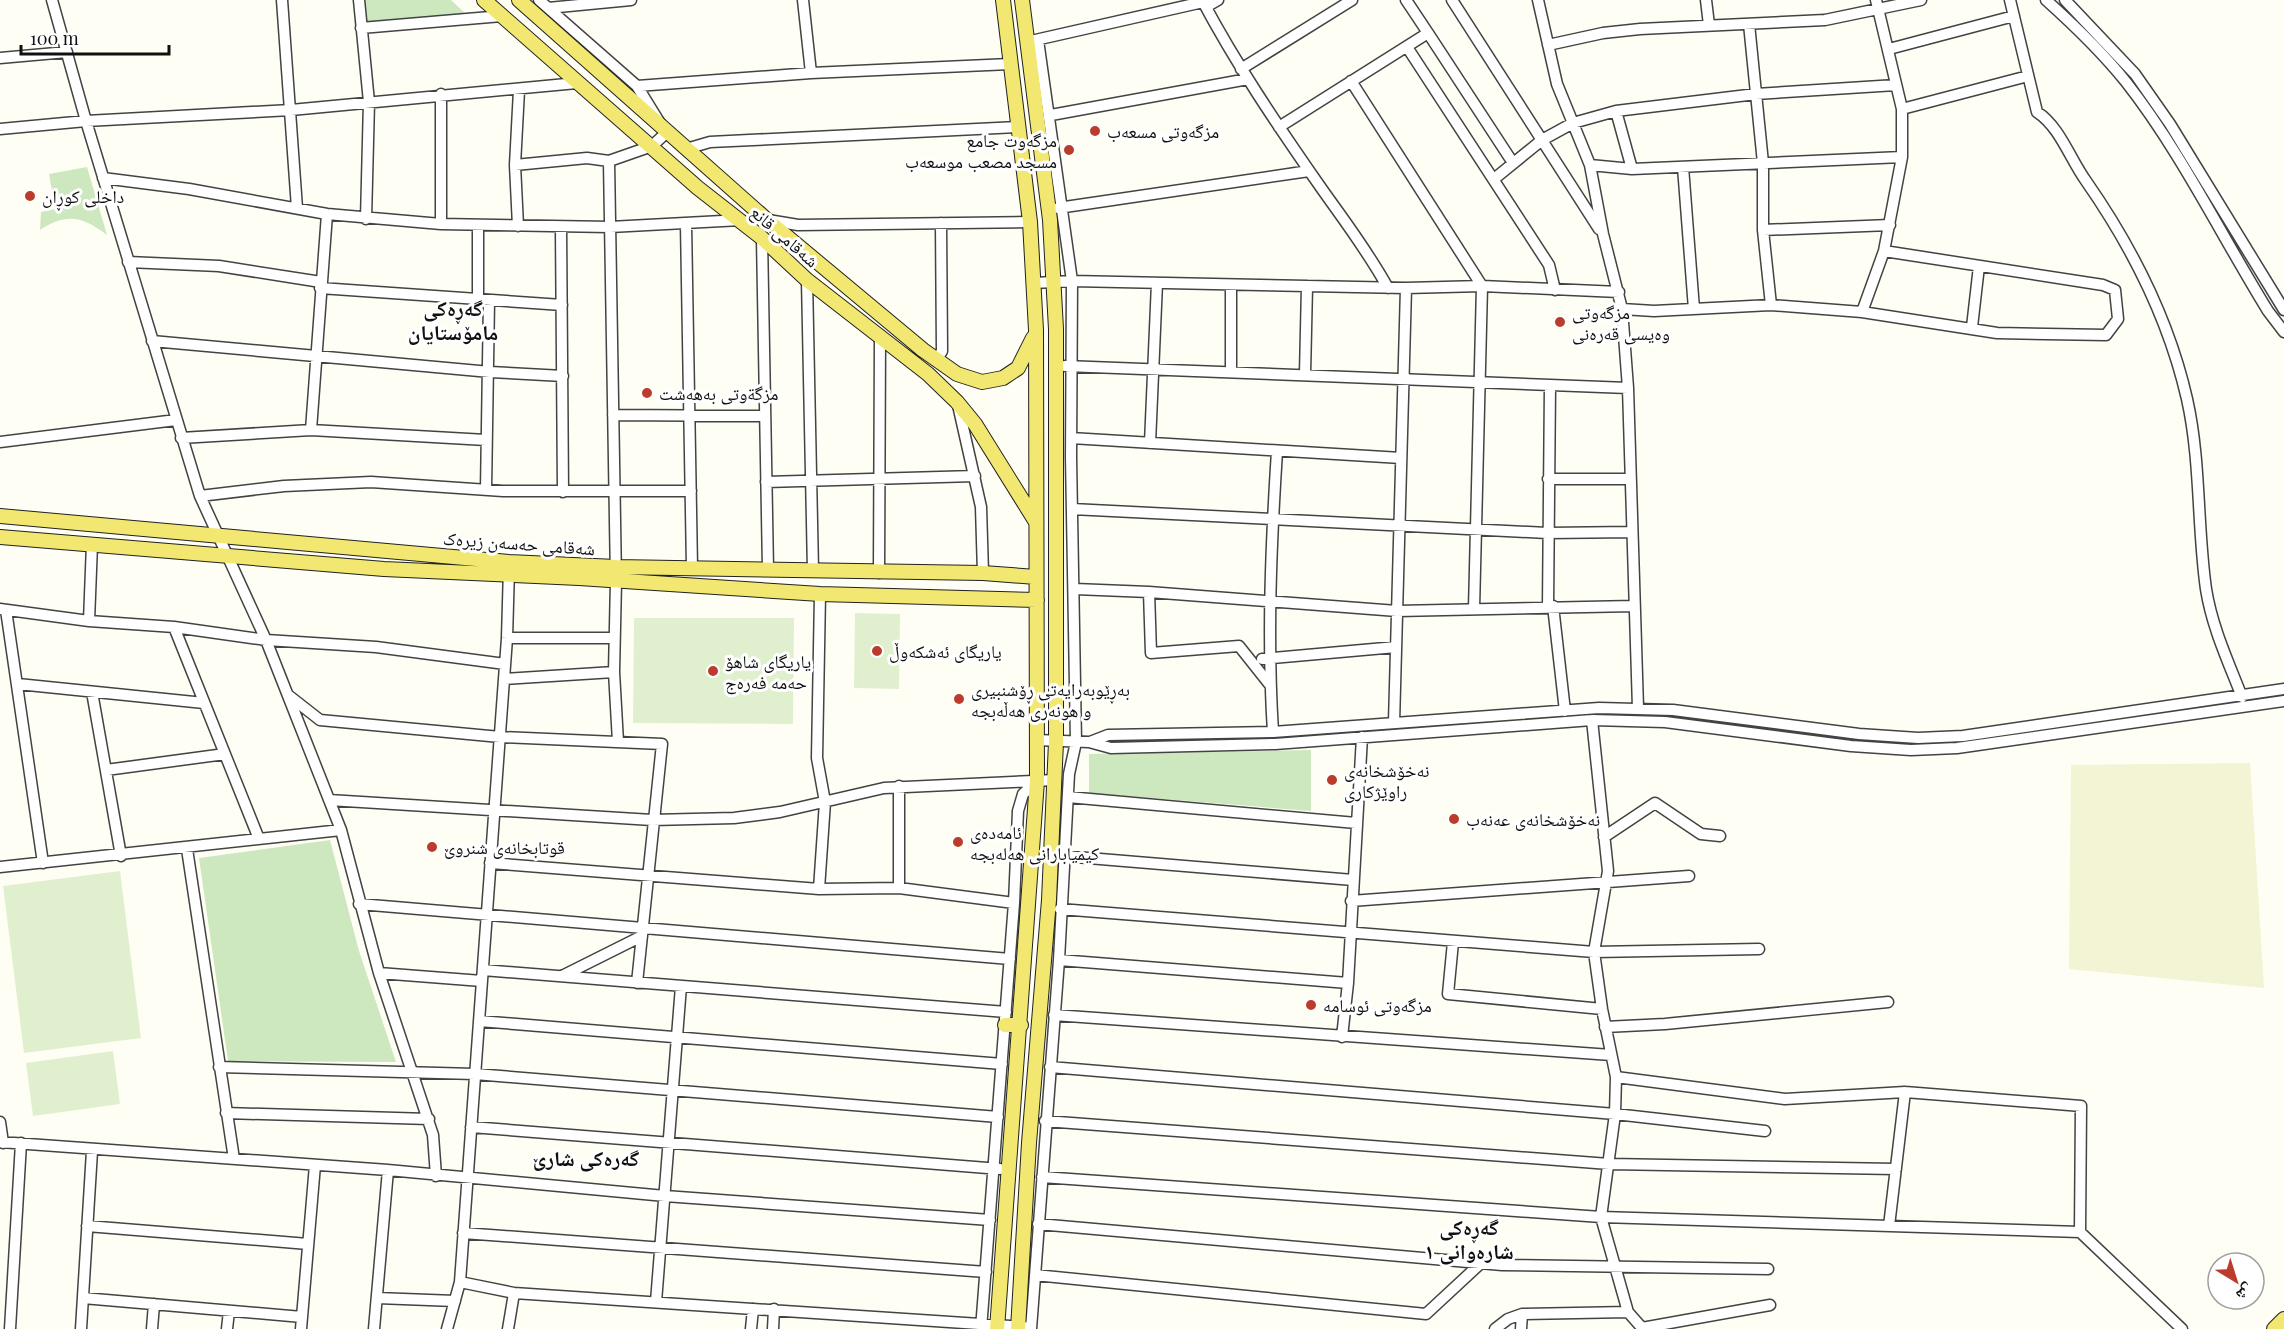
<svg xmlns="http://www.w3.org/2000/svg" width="2284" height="1329" viewBox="0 0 2284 1329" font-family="'Playfair Display','Noto Naskh Arabic',serif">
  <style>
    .farmland { fill: #f2f4d4 }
    .green { fill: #cde8be }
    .pitch { fill: #e0f0cf }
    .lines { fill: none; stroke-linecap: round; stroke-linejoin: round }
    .minor-casing { stroke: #434343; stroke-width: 13 }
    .major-casing { stroke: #212121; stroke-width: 16 }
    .minor { stroke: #fff; stroke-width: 10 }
    .major { stroke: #f2e770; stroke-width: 14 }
    .poi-dot { fill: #bb3c2d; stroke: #fff; stroke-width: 2 }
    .labels { text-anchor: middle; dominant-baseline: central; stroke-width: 6; stroke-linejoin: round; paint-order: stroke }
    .poi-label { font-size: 18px; fill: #101010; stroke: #fff; text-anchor: start }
    .street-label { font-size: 18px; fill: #101010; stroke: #fff }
    .quarter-label { font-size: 21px; font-weight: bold; fill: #101010; stroke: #fff }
  </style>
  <rect width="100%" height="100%" fill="#fefef4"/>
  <path class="farmland" d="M2250,763L2264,988L2069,969L2071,765Z"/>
  <path class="green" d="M364,0H451L467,15L366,23Z
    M87,167L107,235C83,217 67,212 40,230L41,212L55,209L49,174Z
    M1311,750V811L1089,793V754Z
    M330,840L359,951L396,1062L228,1061L199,858Z"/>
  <path class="pitch" d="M855,613L900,614L899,689L854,688Z
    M634,618H794L793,724L633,723Z
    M120,871L141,1038L24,1053L3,886Z
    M113,1051L120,1104L33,1116L26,1063Z"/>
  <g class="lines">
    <g class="minor-casing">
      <path id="minor" d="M52,0L86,121L200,496L266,640L341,830L379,973L433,1135L436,1176
        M282,0L297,208
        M359,0L369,102L366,219
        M539,0L637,86L666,133L652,146L609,161L616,581L614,672L618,742
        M803,0L811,73
        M1202,0C1236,64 1276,123 1317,182C1342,218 1366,248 1388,288
        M1452,0L1599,229
        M1538,0L1557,84L1590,165L1603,234L1622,309L1628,388L1638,708
        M1706,0L1709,25
        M2010,0L2037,112C2060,127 2070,159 2086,181C2132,247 2169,320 2187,399C2201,461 2197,526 2206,589C2212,627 2228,661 2242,697
        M2046,0C2075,26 2102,52 2126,82C2181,152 2221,235 2268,311L2284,332
        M2065,0L2135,74L2170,124L2284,310
        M1206,7L1218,0
        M548,8L631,0
        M1749,24L1763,163V230L1771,305
        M361,28L502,16
        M1428,33L1513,163
        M1031,41L1203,2
        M1548,45L1603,33L1640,29L1825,20L1921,0
        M1407,47L1549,265L1555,290
        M1889,49L2014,16
        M0,58L67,52
        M1241,69L1352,0
        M1351,81L1482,286L1474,609
        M637,86L811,73L1010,64
        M1902,109L2028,76
        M1616,111L1632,169
        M1051,115L1248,79
        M1279,127L1428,33L1406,0
        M0,129L86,121L291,110L577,83
        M686,149L710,142L1018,127
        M515,165L587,158L609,161
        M1590,165L1632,169L1902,157
        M1683,167L1694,309
        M103,178L189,189L327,214L441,224L610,227L741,220
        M1494,179L1542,140L1573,123L1616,111L1756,94L1896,85
        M1058,208L1309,171
        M768,220L798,225L1030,222
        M441,224V94
        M686,224L692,568
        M518,226L515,165L519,90
        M561,227L563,492
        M1763,230L1890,225
        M762,238L768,570
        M128,262L219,266L321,282
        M807,280L813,571
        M1034,283L1072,281L1406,288L1482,286L1619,292
        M320,288L562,305
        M478,299V225
        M1622,309L1654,311L1771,305L1862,312L1997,333L2106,335L2118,319L2115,290L2103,285L1884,251
        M1862,312L1884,251L1902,157V109L1876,0
        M1972,327L1979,266
        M152,341L490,372L563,376
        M937,359L942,351L941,223
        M1065,366L1628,388
        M1231,372V285
        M1305,374L1307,286
        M958,405L981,507L983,573
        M613,415L765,416
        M311,430L327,214
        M181,438L311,430L486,440
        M1071,438L1401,458
        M0,442L176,420
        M1150,443L1157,283
        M1548,479H1630
        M766,482L975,476
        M486,490L489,300
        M200,496L284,486L371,482L503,491H691
        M1072,509L1547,533L1632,532
        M879,573L880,337
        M1075,589L1149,592L1397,611L1634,606
        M1149,592L1151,653L1239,646L1270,685
        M1553,606L1565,711
        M1548,607L1550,385
        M0,609L89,621L174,627L266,640L376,647L505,664
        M6,610L43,863
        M89,621L92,544
        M174,627L259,839
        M507,638H614
        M1262,659L1396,647
        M504,679L614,672
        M18,684L204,703
        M92,692L121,856
        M288,695L320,720L500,737L662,744L637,983
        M1592,720L1608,871L1594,952L1602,1009L1616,1077L1615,1114L1601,1217L1628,1312L1643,1329
        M1394,723L1406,288
        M1273,732C1267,638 1271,545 1277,451
        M1036,740L1089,742L1111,748L1275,744L1592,720L1665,722L1851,746L1911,750L1957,748L2284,701
        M1090,742L1108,735L1273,732L1599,708L1673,710L1859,734L1918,738L1963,736L2284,689
        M106,770L225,754
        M1068,797L1356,823
        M329,800L652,820L734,818L780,812L884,788L1055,780
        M1604,837L1655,803L1701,834L1720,836
        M187,849L234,1159
        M1064,856L1353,880
        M490,863L819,889L899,888L1014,903
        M0,867L341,830
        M899,888V786
        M819,889L825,802L817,758L820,594
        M1351,901L1689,876
        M359,904L1010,959
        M1060,909L1594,952L1759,949
        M1453,942L1448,994L1602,1009
        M1059,960L1348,983
        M483,970L1006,1012
        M379,973L482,981
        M562,976L642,936
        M1054,1015L1611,1055
        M479,1021L1002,1064
        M1605,1027L1665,1024L1888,1002
        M1342,1037L1348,983L1362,737
        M219,1067L475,1074L998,1117
        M1050,1067L1615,1114L1765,1131
        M1616,1077L1785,1099L1905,1092L2081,1106L2080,1232
        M226,1113L429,1119
        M1045,1121L1609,1164L1896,1169
        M0,1122L3,1143
        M471,1127L1000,1169
        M0,1142L388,1170L665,1196L990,1220
        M1042,1177L1601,1217L2080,1232L2182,1329
        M1038,1224L1502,1265L1768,1269
        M87,1226L308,1244
        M1889,1226L1905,1092
        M463,1233L986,1272
        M1035,1275L1426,1314L1481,1263
        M460,1282L514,1293L1024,1327
        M83,1298L302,1317
        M377,1298L455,1301
        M656,1302L681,986
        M1642,1328L1770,1305
        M10,1329L21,1143
        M81,1329L92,1151
        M152,1329L154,1304
        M227,1329L229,1311
        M301,1329L315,1165
        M374,1329L388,1170
        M447,1329L460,1282L507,638L509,568
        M508,1329L514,1293
        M751,1329L753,1309
        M773,1329L774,1309
        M981,1329L1014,903L1018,811L1023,794L1037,781
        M1031,1329L1059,960L1069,774L1076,742L1071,457L1072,281L1038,40
        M1495,1329L1508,1319L1522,1314L1628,1312
        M1521,1329L1522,1314"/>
    </g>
    <g class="major-casing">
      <path id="major" d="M484,0L698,188L762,238L807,280L928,374L957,402L975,424L1036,522
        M519,0L767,220L923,350L957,374L982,382L1003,378L1018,368L1033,338
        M0,516L509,562L616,567L983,573L1036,577
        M0,537L384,569L579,578L820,594L1037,600
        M1005,1025H1021
        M997,1329L1037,781L1036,330L1030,222L1003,0
        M1018,1329L1029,1143L1049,900L1056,742V329L1050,220L1022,0
        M2274,1329L2284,1319"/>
    </g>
    <use href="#minor" class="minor"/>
    <use href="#major" class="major"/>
  </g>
  <g class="poi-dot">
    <circle cx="1095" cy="131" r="6"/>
    <circle cx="1069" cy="150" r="6"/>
    <circle cx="30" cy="196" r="6"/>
    <circle cx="1560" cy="322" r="6"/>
    <circle cx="647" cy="393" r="6"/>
    <circle cx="877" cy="651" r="6"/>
    <circle cx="713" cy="671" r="6"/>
    <circle cx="959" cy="699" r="6"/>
    <circle cx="1332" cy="780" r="6"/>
    <circle cx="1454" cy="819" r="6"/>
    <circle cx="958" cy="842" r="6"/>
    <circle cx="432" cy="847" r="6"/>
    <circle cx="1311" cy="1005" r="6"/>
  </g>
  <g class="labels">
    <g class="poi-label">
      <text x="1107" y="131">مزگەوتی مسعەب</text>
      <text x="1057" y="140" text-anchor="end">مزگەوت جامع<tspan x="1057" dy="21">مسجد مصعب موسعەب</tspan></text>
      <text x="42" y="196">داخلی کوڕان</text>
      <text x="1572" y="312">مزگەوتی<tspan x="1572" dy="21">وەیسی قەرەنی</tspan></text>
      <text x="659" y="393">مزگةوتى بەھەشت</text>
      <text x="889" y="651">یاریگای ئەشکەوڵ</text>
      <text x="725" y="661">یاریگای شاهۆ<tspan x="725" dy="21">حەمە فەرەج</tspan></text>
      <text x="971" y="689">بەڕێوبەرایەتی ڕۆشنبیری<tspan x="971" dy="21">و هونەری هەڵەبجە</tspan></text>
      <text x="1344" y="770">نەخۆشخانەی<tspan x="1344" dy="21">راوێژکاری</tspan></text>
      <text x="1466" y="819">نەخۆشخانەی عەنەب</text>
      <text x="970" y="832">ئامەدەی<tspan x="970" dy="21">کیمیابارانی هەلەبجە</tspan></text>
      <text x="444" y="847">قوتابخانەی شنروێ</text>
      <text x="1323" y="1005">مزگەوتی ئوسامە</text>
    </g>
    <g class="street-label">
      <text transform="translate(785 236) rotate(41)">شەقامی قانع</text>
      <text transform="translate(519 543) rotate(4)">شەقامی حەسەن زیرەک</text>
    </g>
    <g class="quarter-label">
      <text x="453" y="307">گەڕەکی<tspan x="453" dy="24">مامۆستایان</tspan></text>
      <text x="586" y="1157">گەرەکی شارێ</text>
      <text x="1469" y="1226">گەڕەکی<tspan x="1469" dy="24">شارەوانی ١</tspan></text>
    </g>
  </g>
  <g transform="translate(2236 1281) rotate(142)"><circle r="28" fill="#ffffff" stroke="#9f9f9f" stroke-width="1.5"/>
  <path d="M0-4.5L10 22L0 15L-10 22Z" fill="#bb3c2d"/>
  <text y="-9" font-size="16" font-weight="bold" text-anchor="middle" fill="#101010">ش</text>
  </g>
  <path d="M21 45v9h148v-9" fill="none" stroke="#101010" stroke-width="3"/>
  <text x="30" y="45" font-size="18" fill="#101010" stroke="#ffffff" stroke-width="4.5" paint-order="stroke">100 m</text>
</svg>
